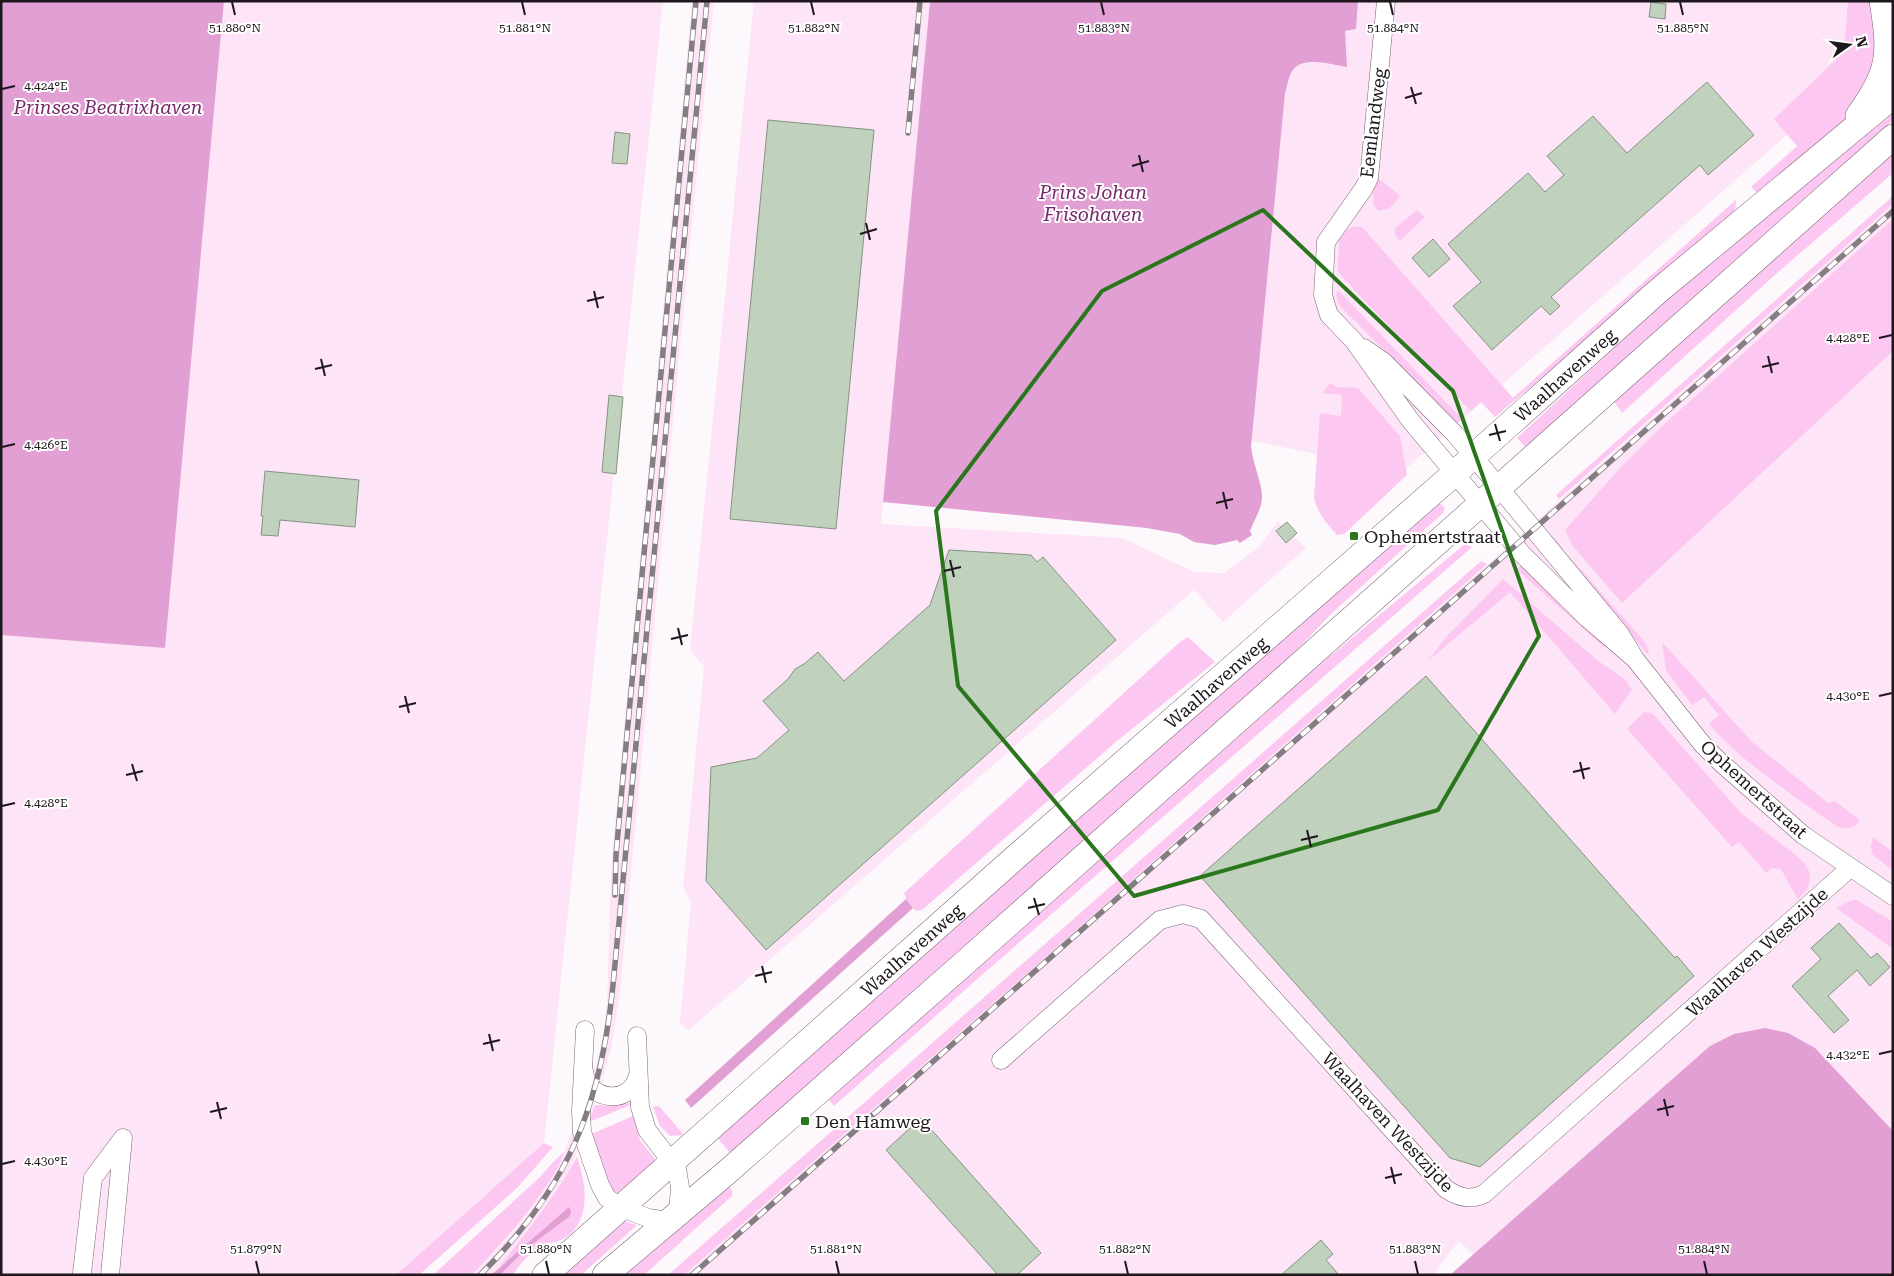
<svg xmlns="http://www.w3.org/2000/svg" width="1894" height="1276" viewBox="0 0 1894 1276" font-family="'Roboto Serif',serif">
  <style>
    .built { fill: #fde5f7; fill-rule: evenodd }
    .green { fill: #fcc7f0 }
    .water { fill: #e29fd4 }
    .building { fill: #c0d1bd; stroke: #849481 }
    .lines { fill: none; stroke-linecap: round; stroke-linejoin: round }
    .street-casing { stroke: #7a6675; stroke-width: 19 }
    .secondary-casing { stroke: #7a6675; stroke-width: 26 }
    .street { stroke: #fff; stroke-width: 18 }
    .secondary { stroke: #fff; stroke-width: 25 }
    .rail-casing { stroke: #847e82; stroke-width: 5.5 }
    .rail { stroke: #fff; stroke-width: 4; stroke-dasharray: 11; stroke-linecap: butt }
    .marked { fill: none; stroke: #29761c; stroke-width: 4; stroke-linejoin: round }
    .ticks { fill: none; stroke: #1e171d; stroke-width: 2 }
    .poi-dot { fill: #29761c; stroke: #fff; stroke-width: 2 }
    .labels { text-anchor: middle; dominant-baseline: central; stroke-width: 4; stroke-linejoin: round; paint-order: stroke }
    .street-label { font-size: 18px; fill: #1e171d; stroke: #fff }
    .poi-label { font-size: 18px; fill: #1e171d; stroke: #fff; text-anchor: start }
    .water-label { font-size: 19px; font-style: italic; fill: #76296a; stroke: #fff }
    .ticks-label { font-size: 12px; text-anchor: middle; fill: #1e171d; stroke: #fff; stroke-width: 4; stroke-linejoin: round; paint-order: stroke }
  </style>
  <rect width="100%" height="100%" fill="#fdf8fb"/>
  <path class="built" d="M224,1H663L544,1143L396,1275H1V635L165,648Z
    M692,1H714L682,325L620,991L612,1045L595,1105L569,1172L543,1210L499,1267L491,1275H472L509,1236L528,1213L562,1158L598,1060L604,1030L607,1003L611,869Z
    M754,1H930L881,524L1122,538L1195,572L1224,573L1260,546L1278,521L1306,548L1223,622L1194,590L689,1030L680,1024L691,901L683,888L704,667L690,650Z
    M1237,1H1848L1844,52V85L1402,472L1190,428Z
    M1893,204V219L1692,399L1622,602L1893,351V1167L1484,1265L1459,1241L1433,1275H684L1048,955ZM1503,579L1509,592L1430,659L1445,638Z"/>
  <path class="green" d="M1392,1H1395L1378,178L1400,196L1390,208L1378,211L1373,204V195Z
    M1848,1H1872L1880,53L1855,112L1757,193L1751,187L1797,146L1774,119L1844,52Z
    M1893,107V120L1527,449L1517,438L1689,279Z
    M1893,147V173L1776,274L1622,413L1612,398Z
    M1893,196V204L1875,220L1559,499L1556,495Z
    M1736,200L1735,212L1731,217L1495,417L1481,402L1471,411L1358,294L1339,273L1338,269L1339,241L1346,230L1354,226L1363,228L1513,398Z
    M1417,210L1425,217L1400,241L1395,235V228Z
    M1893,219V351L1622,603L1572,545L1565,530L1620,468L1661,427Z
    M1338,290L1462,419L1457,424L1341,307L1337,300L1336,293Z
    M1330,383L1337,387L1358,388L1400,436L1407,475L1344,534L1337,535C1326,523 1318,514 1314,498L1320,413L1341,416L1342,395L1322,393Z
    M1439,503L1445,508L1443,513L1331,614L1273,675L732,1155L715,1135Z
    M1555,538L1565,552L1645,642L1647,646L1649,656L1553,540Z
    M1465,544L1472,547L966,989L834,1106L826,1096L1253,720Z
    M1481,561L1487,564L1048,955L684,1275H668Z
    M1522,565L1606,645L1604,647L1516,569Z
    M1503,579L1598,661L1626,680L1632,690L1615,714L1510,592L1428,661L1445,638Z
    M1188,637L1215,662L1117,741L922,910L916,911L906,899L904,893L1181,641Z
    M1662,642L1752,742L1828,803L1835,801L1857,818L1860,822C1851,829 1847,829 1836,826C1792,794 1745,765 1709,724L1719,715L1704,697L1692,705L1666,670Z
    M1644,712L1652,713L1742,814L1797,856L1805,864L1809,871L1810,880L1807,889L1798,900L1781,869L1771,868L1766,873L1739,842L1732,847L1627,729Z
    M1873,837L1893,852V871L1872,854L1871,846Z
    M1852,900H1857L1893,922V949L1836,908Z
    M629,1103L633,1104L589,1122L595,1105L611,1106Z
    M659,1106L684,1135L670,1136L660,1126L653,1107Z
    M633,1116L640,1140L658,1163L618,1197L599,1170L587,1136Z
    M544,1143L553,1147L517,1188L419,1275H396Z
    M564,1152C560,1165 552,1178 544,1189C523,1221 498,1247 472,1275H433L539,1178L554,1161Z
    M577,1157C586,1183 592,1220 565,1238C559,1242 550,1242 543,1245C531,1251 520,1264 513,1275H500L525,1250L570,1216L499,1267C527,1231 555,1197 577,1157Z
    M728,1185L732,1190V1196L644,1275H624Z
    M620,1220L637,1225L581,1275H560Z"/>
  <path class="water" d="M1,1H224L165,648L1,635Z
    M930,1H1358L1356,29L1345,31L1347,67C1332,65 1300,54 1291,73C1288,79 1287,87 1285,93L1251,447C1253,464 1262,483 1262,497C1262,509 1254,520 1250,531L1252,535L1240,543L1237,540L1215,545L1194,542L1180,534L1147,528L883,502Z
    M906,899L913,908L691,1108L685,1100Z
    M1765,1028L1788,1033L1815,1048L1893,1131V1275H1450L1710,1046L1734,1034Z
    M569,1207L571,1211L570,1216L525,1250L500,1275H491Z"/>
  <path class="building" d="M1651,2L1666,4L1665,19L1649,17Z
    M1707,82L1754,135L1708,175L1700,165L1551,297L1560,306L1550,315L1541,306L1492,350L1453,306L1481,282L1448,244L1528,173L1545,192L1564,175L1547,156L1593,116L1627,153Z
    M768,120L874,130L836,529L730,519Z
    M615,132L630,134L627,164L612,163Z
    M1433,239L1450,259L1429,277L1412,258Z
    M609,395L623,397L616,474L602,472Z
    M265,471L359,480L355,527L280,520L278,536L261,535L263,516H261Z
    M1287,522L1297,533L1286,543L1276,531Z
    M949,550L1031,555L1037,562L1043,557L1116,640L766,950L706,881L711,767L757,758L789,730L763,701L788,679L795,669L804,664L818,652L844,681L930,605Z
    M1426,676L1675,958L1677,956L1694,976L1480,1167L1450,1158L1200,876Z
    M1839,923L1871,958L1877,953L1890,967L1870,986L1857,970L1828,996L1849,1020L1834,1033L1792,986L1821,959L1811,948Z
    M921,1118L1041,1253L1017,1275H998L886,1150Z
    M1321,1240L1333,1254L1326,1260L1339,1275H1281Z"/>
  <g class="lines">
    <g class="street-casing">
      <path id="street" d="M1386,1L1369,178L1364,188L1326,242L1323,295L1329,315L1354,341L1410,420L1523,555L1587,618L1635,659
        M1364,348L1384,362L1455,434L1620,634L1635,659L1703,745L1719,761L1803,835L1893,896
        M585,1030L581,1111L582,1132L600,1185L607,1198L620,1207L648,1218L668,1221
        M637,1036L640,1107L647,1130L677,1169L680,1187L678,1214
        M1001,1060L1160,920L1183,914L1201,919L1446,1189C1458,1197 1470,1201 1484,1194L1850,868
        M584,1071C588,1102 631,1106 638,1075
        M82,1273L93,1178L123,1138
        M110,1275L123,1138"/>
    </g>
    <g class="secondary-casing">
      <g id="secondary">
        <path d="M1858,116C1890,70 1891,56 1882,1"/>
        <path id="s1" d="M545,1275L1018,855L1455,473L1657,292L1893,96"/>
        <path d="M605,1275L726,1173L969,959L1893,137"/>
      </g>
    </g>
    <use href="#street" class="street"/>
    <use href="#secondary" class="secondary"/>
    <g class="rail-casing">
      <path id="rail" d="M908,133L920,1
        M615,895L616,855L622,788L696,1
        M480,1275C568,1188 601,1106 613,985L707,1
        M692,1275L1893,211"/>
    </g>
    <use href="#rail" class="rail"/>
  </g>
  <path class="marked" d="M1263,210L1453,391L1539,636L1438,810L1134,896L958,686L936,511L1102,291Z"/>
  <path class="ticks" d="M232,2L235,15M522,2L525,15M811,2L814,15M1101,2L1104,15M1390,2L1393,15M1680,2L1683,15M1411,87L1416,104M2,89L15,86M1405,98L1422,93M1139,155L1143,172M1132,166L1149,161M866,223L870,240M860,234L877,229M594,291L598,308M587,301L604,297M1879,338L1892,335M1768,356L1772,373M321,359L325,376M1762,367L1779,363M315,369L332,365M1495,424L1500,441M1489,435L1506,431M2,447L15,444M1223,492L1227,509M1216,503L1233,499M950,560L954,577M944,571L961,567M678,628L682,645M671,639L688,635M405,696L409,713M1879,696L1892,693M399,707L416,703M1580,762L1584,779M132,764L137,781M1573,772L1590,768M126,775L143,771M2,806L15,803M1307,830L1311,847M1301,840L1318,836M1034,898L1039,915M1028,908L1045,904M762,966L766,983M755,976L772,972M489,1034L493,1051M483,1044L500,1040M1879,1054L1892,1051M1664,1099L1668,1116M217,1102L221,1119M1657,1110L1674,1106M210,1112L227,1108M2,1164L15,1161M1391,1167L1395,1184M1385,1178L1402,1174M256,1261L259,1274M546,1261L549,1274M836,1261L839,1274M1125,1261L1128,1274M1415,1261L1418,1274M1704,1261L1707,1274"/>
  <g class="poi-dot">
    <rect x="1349" y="531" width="10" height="10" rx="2.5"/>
    <rect x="800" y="1116" width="10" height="10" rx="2.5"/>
  </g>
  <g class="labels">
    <g class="street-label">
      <text transform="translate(1373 123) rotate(-83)">Eemlandweg</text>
      <text stroke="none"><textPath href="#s1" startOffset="1360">Waalhavenweg</textPath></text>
      <text stroke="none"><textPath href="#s1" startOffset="895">Waalhavenweg</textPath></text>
      <text transform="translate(1754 789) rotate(42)">Ophemertstraat</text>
      <text stroke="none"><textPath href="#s1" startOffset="490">Waalhavenweg</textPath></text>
      <text transform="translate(1757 952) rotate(-42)">Waalhaven Westzijde</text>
      <text transform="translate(1388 1122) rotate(47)">Waalhaven Westzijde</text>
    </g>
    <g class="poi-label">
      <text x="1364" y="536">Ophemertstraat</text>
      <text x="815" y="1121">Den Hamweg</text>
    </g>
    <g class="water-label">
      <text x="108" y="107">Prinses Beatrixhaven</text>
      <text x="1093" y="192">Prins Johan<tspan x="1093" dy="22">Frisohaven</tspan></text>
    </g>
  </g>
  <g class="ticks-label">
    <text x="235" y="32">51.880°N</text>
    <text x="525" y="32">51.881°N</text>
    <text x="814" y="32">51.882°N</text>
    <text x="1104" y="32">51.883°N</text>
    <text x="1393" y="32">51.884°N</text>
    <text x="1683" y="32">51.885°N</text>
    <text x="46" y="90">4.424°E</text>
    <text x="1848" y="342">4.428°E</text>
    <text x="46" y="449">4.426°E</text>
    <text x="1848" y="700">4.430°E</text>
    <text x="46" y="807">4.428°E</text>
    <text x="1848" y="1059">4.432°E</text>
    <text x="46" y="1165">4.430°E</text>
    <text x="256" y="1253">51.879°N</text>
    <text x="546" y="1253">51.880°N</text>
    <text x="836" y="1253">51.881°N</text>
    <text x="1125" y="1253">51.882°N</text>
    <text x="1415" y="1253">51.883°N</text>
    <text x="1704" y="1253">51.884°N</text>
  </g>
  <rect width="1894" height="1276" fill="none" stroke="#1e171d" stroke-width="5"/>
  <g transform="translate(1849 45) rotate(76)" stroke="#ffffff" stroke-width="4" paint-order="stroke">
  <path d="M0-4L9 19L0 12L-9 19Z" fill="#1e171d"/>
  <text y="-8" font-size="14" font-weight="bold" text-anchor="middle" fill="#1e171d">N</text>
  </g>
</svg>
